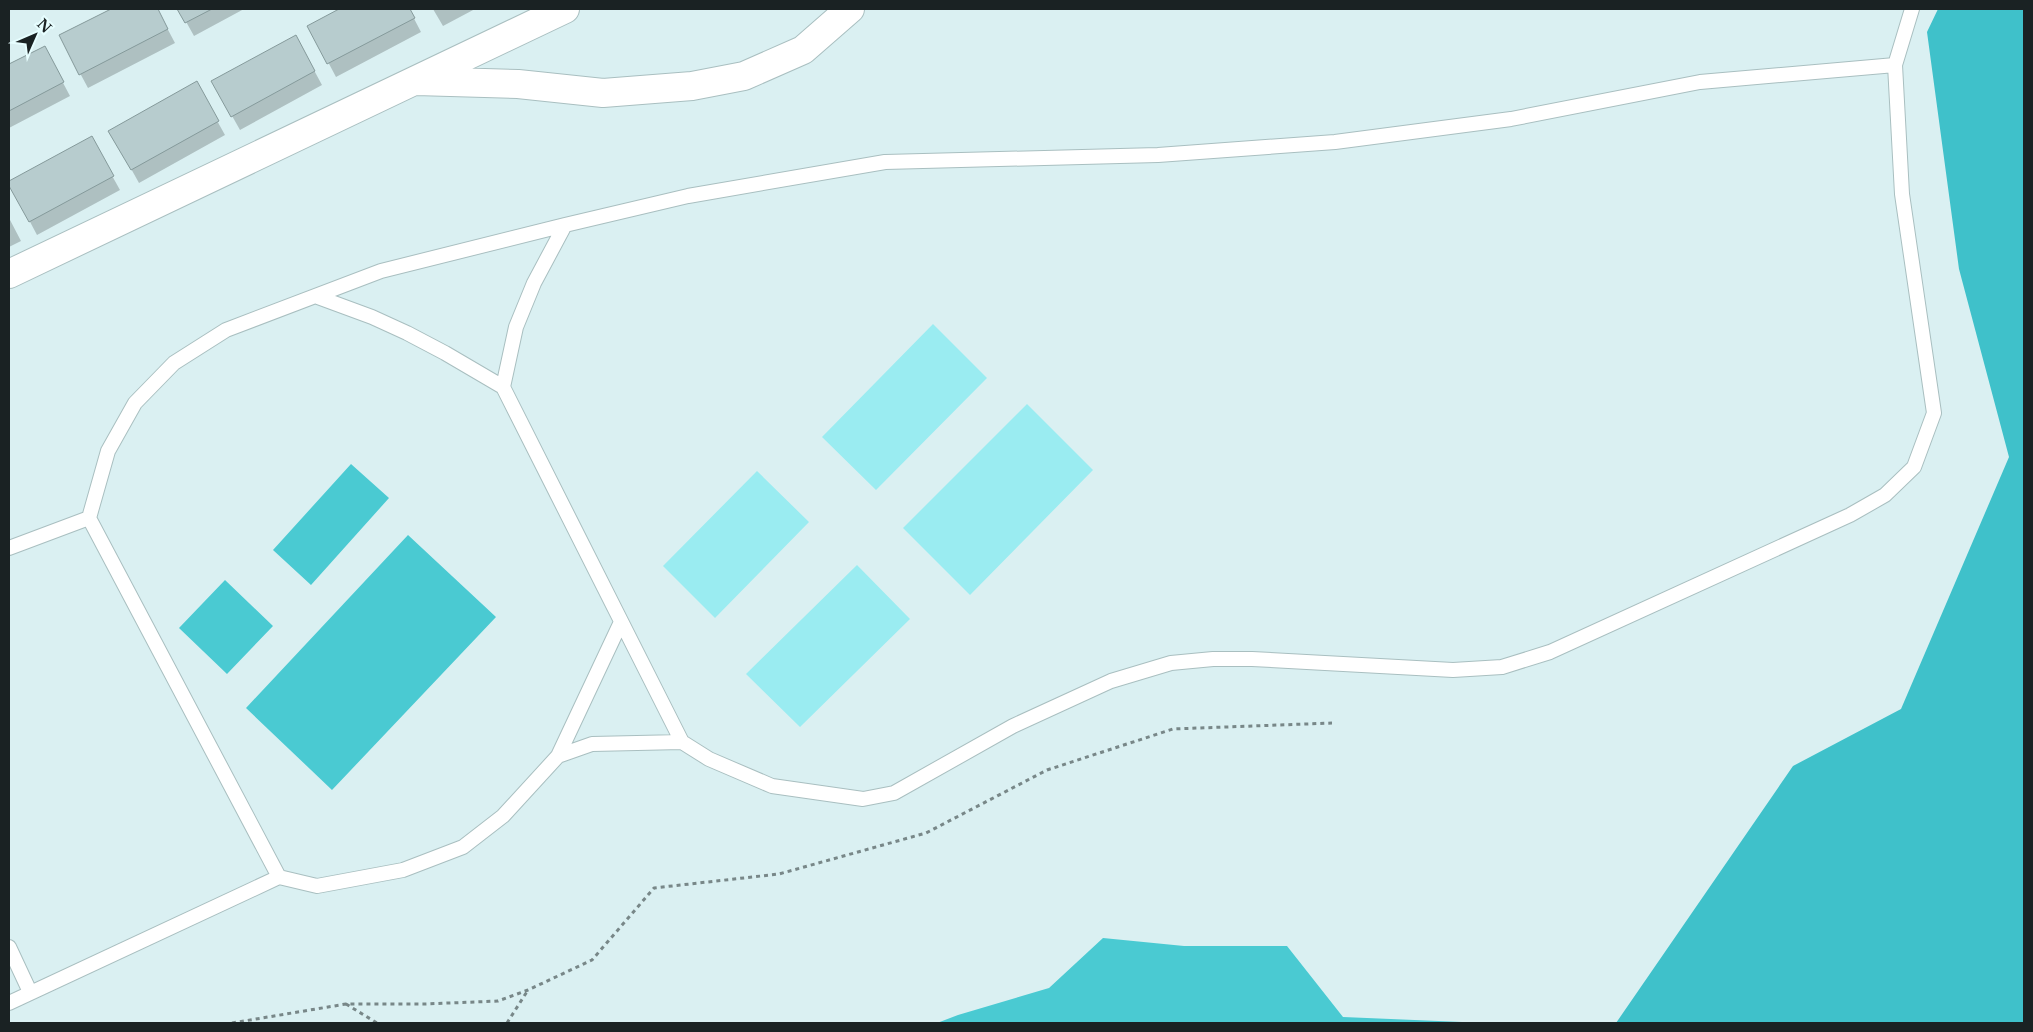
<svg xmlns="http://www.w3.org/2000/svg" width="2033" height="1032" viewBox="0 0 2033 1032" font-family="'Libre Baskerville',serif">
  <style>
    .green { fill: #9aecf1 }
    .forest { fill: #3fc1ca }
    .water { fill: #4acad2 }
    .shadow { fill: #0003 }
    .building { fill: #b7ccce; stroke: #859a9b }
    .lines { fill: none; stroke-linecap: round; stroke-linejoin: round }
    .service-casing { stroke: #a9bfc0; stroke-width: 16 }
    .minor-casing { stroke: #a9bfc0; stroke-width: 30 }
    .path { stroke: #788788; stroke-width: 3; stroke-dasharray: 4 4; stroke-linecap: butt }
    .service { stroke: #fff; stroke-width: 14 }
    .minor { stroke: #fff; stroke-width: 28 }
  </style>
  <rect width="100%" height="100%" fill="#daf0f2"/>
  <path class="green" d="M933,324L987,378L876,490L822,437Z
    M1027,404L1093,470L970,595L903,528Z
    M757,471L809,522L715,618L663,566Z
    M857,565L910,619L800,727L746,674Z"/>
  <path class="forest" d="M1938,9H2024V1023H1616L1793,766L1901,709L2009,457L1959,269L1927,32Z"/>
  <path class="water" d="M351,464L389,498L311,585L273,550Z
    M408,535L496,617L332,790L246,708Z
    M225,580L273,626L227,674L179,628Z
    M1103,938L1184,946H1287L1343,1017L1486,1023H937L958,1015L1049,988Z"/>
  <path class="shadow" d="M114,9H157L175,43L88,88L60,36Z
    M179,9H244L194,36Z
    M342,9H409L421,32L336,77L309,26Z
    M433,9H475L443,26Z
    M44,47L70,96L9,128V66Z
    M303,50L322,85L240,130L213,82Z
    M196,83L225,135L139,183L110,131Z
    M91,138L120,190L37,235L9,182Z
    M9,218L21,241L9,247Z"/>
  <path class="building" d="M111,9H158L168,29L79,75L59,35Z
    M177,9H212L185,23Z
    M339,9H410L415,18L327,64L307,26Z
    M296,35L315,71L231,117L211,81Z
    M45,46L64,82L9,111V64Z
    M197,81L219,121L131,170L108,131Z
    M92,136L114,176L29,222L9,186V181Z"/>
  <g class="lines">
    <g class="service-casing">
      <path id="service" d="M315,296L372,317L407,333L445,353L503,387L682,742
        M503,387L516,327L534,283L565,225
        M89,518L279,877
        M9,548L89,518L108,451L135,403L174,363L226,330L381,271L565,225L688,196L885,162L1158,155L1335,142L1511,119L1700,82L1895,65
        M558,756L621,622
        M9,947L30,992
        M9,1003L279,877L317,886L403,870L463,847L503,816L558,756L592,744L682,742L709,759L772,786L863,799L894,793L1013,726L1111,681L1171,663L1213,659H1252L1453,670L1502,667L1550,652L1850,515L1885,495L1914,467L1934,413L1902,194L1895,65L1912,9"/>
    </g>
    <g class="minor-casing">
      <path id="minor" d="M416,81L518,84L603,93L692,86L744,76L803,50L850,9
        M9,274L565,9"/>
    </g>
    <path class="path" d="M346,1004L377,1023
      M232,1023L346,1004H425L498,1001L528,990L592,960L654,888L779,874L926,833L1047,770L1173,729L1332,723
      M507,1023L528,990"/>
    <use href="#service" class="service"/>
    <use href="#minor" class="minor"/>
  </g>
  <rect width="2033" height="1032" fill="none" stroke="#1a2223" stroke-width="20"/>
  <g transform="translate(35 35) rotate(45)" stroke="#e7feff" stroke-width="4" paint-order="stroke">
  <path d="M0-4L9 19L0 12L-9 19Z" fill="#1a2223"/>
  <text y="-8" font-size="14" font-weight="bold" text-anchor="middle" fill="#1a2223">N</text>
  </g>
</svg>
